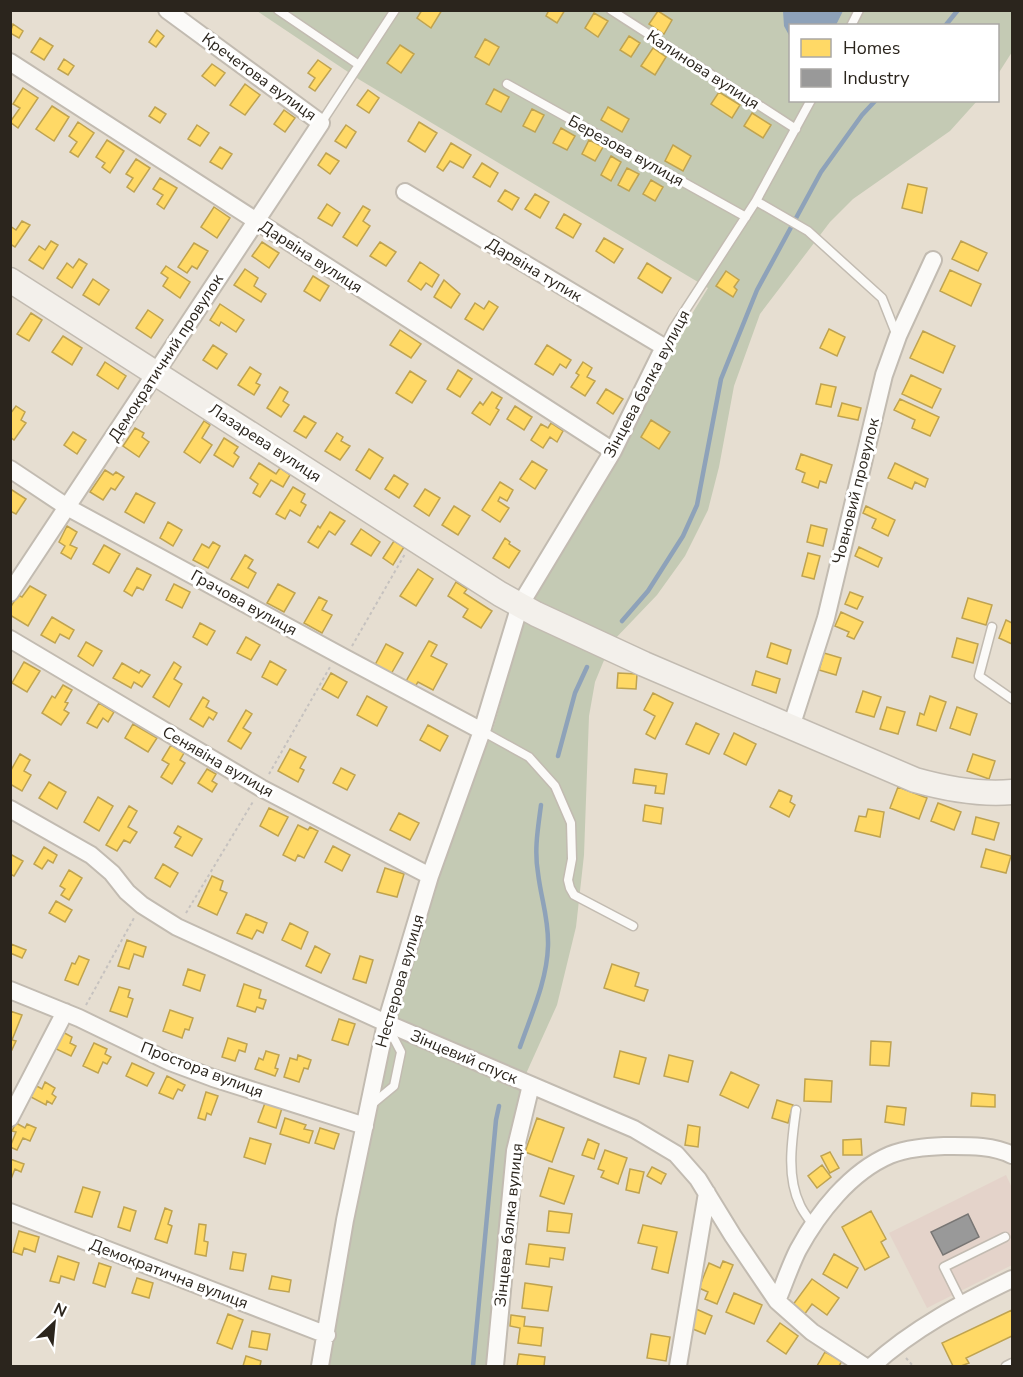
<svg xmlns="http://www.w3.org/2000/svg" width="1023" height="1377" viewBox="0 0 1023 1377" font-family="'Nunito Sans',sans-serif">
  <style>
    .industrial { fill: #e4d3ca }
    .green { fill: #c4cab4 }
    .water { fill: #8ea2b9 }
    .homes { fill: #ffd966; stroke: #bfa350; stroke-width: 1.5 }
    .industry { fill: #999; stroke: #787674; stroke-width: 1.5 }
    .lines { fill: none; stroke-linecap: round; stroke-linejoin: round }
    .stream { stroke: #8ea2b9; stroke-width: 4.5 }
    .lane-casing { stroke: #c2bbb1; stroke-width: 11 }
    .street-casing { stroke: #c2bbb1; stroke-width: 20 }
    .secondary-casing { stroke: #c2bbb1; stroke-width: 27 }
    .path { stroke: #c6c2bf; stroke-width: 2; stroke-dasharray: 3 3; stroke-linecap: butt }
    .lane { stroke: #fbfaf8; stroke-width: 8 }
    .street { stroke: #fbfaf8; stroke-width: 16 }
    .secondary { stroke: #f3f0eb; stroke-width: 24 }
    .labels { text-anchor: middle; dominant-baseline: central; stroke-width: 6; stroke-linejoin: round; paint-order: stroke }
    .street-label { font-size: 16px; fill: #2b251d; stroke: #fff }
  </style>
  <rect width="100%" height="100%" fill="#e6ded1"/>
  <path class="industrial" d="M1006,1175L1012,1188V1265L927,1308L889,1233Z"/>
  <path class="green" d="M257,11H1012V52L998,74V26H790V100L977,101L950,131L853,199L830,222L760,314L734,386L719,467L708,510L685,556L657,595L612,642L531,604L618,456L680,333L708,288L360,80Z
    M526,615L607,653L595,682L589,716L584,855L576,927L557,1005L525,1076L395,1019L437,879L493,729Z
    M391,1033L523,1088L508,1150L487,1366H328L353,1223Z"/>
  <path class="water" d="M783,11V10L843,11L836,25L790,26V37L784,26Z"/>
  <path class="homes" d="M422,10H442L431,28L417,18Z
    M549,10H565L557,23L546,16Z
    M658,11L672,20L664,34L649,24Z
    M594,13L608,21L598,37L585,28Z
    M13,24L23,31L19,38L10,33Z
    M157,30L164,36L156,47L149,42Z
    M629,36L640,43L631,57L620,50Z
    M40,38L53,46L44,60L31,52Z
    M485,39L499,47L489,65L475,57Z
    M400,45L414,54L401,73L387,63Z
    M653,48L666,57L655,75L641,66Z
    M64,59L74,66L68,75L58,69Z
    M318,60L331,69L315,91L309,87L315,78L308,73Z
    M212,64L225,73L215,86L202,76Z
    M245,84L260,95L245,115L230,105Z
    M23,88L38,98L18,128L10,122L20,108L13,104Z
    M494,89L509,97L501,112L486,104Z
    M368,90L379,98L369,113L357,105Z
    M719,92L740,105L732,118L711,104Z
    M52,106L69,117L54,141L36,129Z
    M155,107L166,114L160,123L149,116Z
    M608,107L629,119L622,132L601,120Z
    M532,109L544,115L535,132L523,126Z
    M284,110L295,118L285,132L274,124Z
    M752,113L771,125L763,138L744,126Z
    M78,122L94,133L78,157L70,152L77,142L69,136Z
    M419,122L437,133L425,152L408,141Z
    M197,125L209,133L200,146L188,139Z
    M346,125L356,132L346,148L335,141Z
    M561,128L575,136L567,150L553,143Z
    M107,140L124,151L110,173L102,167L105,163L96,157Z
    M589,140L603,147L595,161L582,154Z
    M451,143L471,155L463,168L450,161L443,171L437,167Z
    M673,145L691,156L683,171L665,161Z
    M220,147L232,154L222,169L210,162Z
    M326,153L339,161L330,174L318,165Z
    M611,156L621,162L611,181L601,175Z
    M136,159L150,168L134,192L127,187L133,178L126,174Z
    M482,163L498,173L490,187L473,177Z
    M627,168L639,174L629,191L618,185Z
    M160,178L177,188L164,209L157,204L163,195L153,189Z
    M651,180L663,187L655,201L643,194Z
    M908,184L927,188L922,213L902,208Z
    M505,190L519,198L512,210L498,201Z
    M535,194L549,202L540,218L525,209Z
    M327,204L340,213L332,226L318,218Z
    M363,206L370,210L363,221L370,226L357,246L343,237Z
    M214,207L230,218L217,238L201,227Z
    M564,214L581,224L573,238L556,228Z
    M22,221L30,225L15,247L10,244V226L16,230Z
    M604,238L623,249L614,263L596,251Z
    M51,241L58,245L43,269L29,260L39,246L45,250Z
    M961,241L987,253L978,271L952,259Z
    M262,242L279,253L269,268L252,256Z
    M380,242L396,252L386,266L370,256Z
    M194,243L208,251L197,269L192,266L187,273L178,267Z
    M79,259L87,264L72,288L57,278L67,263L73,268Z
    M420,262L439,275L432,287L426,283L421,290L408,281Z
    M647,263L671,278L662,293L638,278Z
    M166,266L190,282L180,298L163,286L168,278L161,273Z
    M245,269L258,278L254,286L266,294L261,302L234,285Z
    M950,270L981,284L971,306L940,291Z
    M726,271L739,280L734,287L737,290L733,297L716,286Z
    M313,276L329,286L320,301L304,291Z
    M93,279L109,290L99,305L83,295Z
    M444,280L460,294L451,308L434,297Z
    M489,301L498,307L483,330L465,319L475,303L484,309Z
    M220,304L244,320L236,332L221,322L219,326L210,320Z
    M148,310L163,320L151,338L136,328Z
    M31,313L42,320L29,341L17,334Z
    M829,329L845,337L837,356L820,348Z
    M400,330L421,344L411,358L390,345Z
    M923,331L955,346L943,373L910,358Z
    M63,336L82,348L72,365L52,352Z
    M213,345L227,354L217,369L203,360Z
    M547,345L571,360L566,368L560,364L553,375L535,364Z
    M105,362L126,376L118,389L97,375Z
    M583,362L592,368L587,377L595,381L585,396L571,387L579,375L576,373Z
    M250,367L261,374L256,383L260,385L254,395L238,385Z
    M458,370L472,379L460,397L447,389Z
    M410,371L426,381L412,403L396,393Z
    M911,375L941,389L932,408L902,394Z
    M821,384L836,387L831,407L816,404Z
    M280,387L288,392L283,401L289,405L281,417L267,408Z
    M606,389L623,399L613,414L597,403Z
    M492,392L502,398L496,408L499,410L490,425L472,413L480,402L483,405Z
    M900,399L939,417L930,436L912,428L915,420L894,410Z
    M842,403L861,408L858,420L838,416Z
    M16,406L25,412L21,420L26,423L14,440L10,437V414Z
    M515,406L532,417L524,430L507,419Z
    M304,416L316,423L306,438L294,431Z
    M651,420L670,432L659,449L641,437Z
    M204,421L210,425L202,438L212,445L200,463L184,452Z
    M551,423L563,431L557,442L550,437L543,448L531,440L541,424L548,428Z
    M135,428L144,433L142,437L149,442L139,457L123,446Z
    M73,432L86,440L77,454L64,445Z
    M337,433L343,437L341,441L350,446L340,460L325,451Z
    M224,438L238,447L234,453L239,457L233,467L214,455Z
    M369,449L383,458L370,479L356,470Z
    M801,454L832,465L826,483L820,481L818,488L802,482L805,473L796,469Z
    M532,461L547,470L535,489L520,479Z
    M259,463L276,474L280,468L290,475L283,487L271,480L260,497L253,493L258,484L250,478Z
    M895,463L928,479L925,487L915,482L912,489L888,478Z
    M105,470L113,475L116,472L124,477L115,490L111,488L103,500L90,492Z
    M394,475L408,484L399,498L385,489Z
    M500,482L513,490L507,501L500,497L498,501L509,508L500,522L482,510Z
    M293,487L305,494L301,502L306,505L300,516L290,510L285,519L276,514Z
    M425,489L440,498L429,516L414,506Z
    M12,490L26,499L16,514L10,511V493Z
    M136,493L155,503L144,523L125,512Z
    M454,506L470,516L458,535L442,525Z
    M866,506L895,520L888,536L872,528L876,519L863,513Z
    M330,512L345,521L335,535L329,531L318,548L308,542L318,526L320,528Z
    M168,522L182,530L173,546L160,538Z
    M811,525L827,529L823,546L807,542Z
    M67,526L77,532L70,545L77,548L71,559L61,553L65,546L59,542Z
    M361,529L380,542L371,556L351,544Z
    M505,538L510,542L509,544L520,551L509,568L493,558Z
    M394,541L404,547L393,565L383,558Z
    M213,542L220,546L208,568L193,560L202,544L209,548Z
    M104,545L120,554L109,573L93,564Z
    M859,547L882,558L878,567L855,556Z
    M808,553L820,556L814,579L802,576Z
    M245,555L253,560L248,568L256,573L248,588L231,579Z
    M137,568L151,575L143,590L137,587L132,596L124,591Z
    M418,569L433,579L416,606L400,596Z
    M456,582L467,589L464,593L492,611L481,628L463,617L468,609L448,596Z
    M174,584L190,592L182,608L166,600Z
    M278,584L295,593L284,612L267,603Z
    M30,586L46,595L28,626L10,615V608L18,595L22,597Z
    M850,592L863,597L857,609L845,604Z
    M319,597L327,601L322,610L332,615L322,633L304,623Z
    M968,598L992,605L986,625L962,618Z
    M841,612L863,622L854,639L847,636L849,632L835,626Z
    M52,617L74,630L69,639L60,634L55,643L41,635Z
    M1006,620L1012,623V644L999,638Z
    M200,623L215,631L207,645L193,637Z
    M246,637L260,645L251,660L237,653Z
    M957,638L978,644L973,663L952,657Z
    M429,641L437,645L431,656L447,664L433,690L418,682L414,688L405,683Z
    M86,642L102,651L93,666L78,656Z
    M771,643L791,650L787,664L767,657Z
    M386,644L403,653L391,674L375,665Z
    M824,653L841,658L836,675L819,670Z
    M270,661L286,670L277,685L262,677Z
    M24,662L40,671L27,692L12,683Z
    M174,662L181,667L174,679L182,684L169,707L153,697Z
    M122,663L139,673L141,670L150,675L142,687L134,682L131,688L113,678Z
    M756,671L780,679L776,693L752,685Z
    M331,673L347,682L338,698L322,689Z
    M618,673L637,674L636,689L617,688Z
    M63,685L72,690L65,702L68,703L64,710L69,713L61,725L42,713L52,696L55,698Z
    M863,691L881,697L874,717L856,712Z
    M653,693L673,703L655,739L646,734L655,716L644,710Z
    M367,696L387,707L377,726L357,715Z
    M930,696L946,702L936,731L917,725L920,713L924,715Z
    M203,697L209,701L206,707L217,713L213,720L209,717L203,727L190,719Z
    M99,703L114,712L108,722L103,718L97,728L87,723Z
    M887,707L905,712L898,734L880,729Z
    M957,707L977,714L970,735L950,728Z
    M246,710L252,714L243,728L251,733L241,749L228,741Z
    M696,723L719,734L709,754L686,744Z
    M133,724L157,738L148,752L125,738Z
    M428,725L448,736L440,751L420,740Z
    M734,733L756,744L746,765L724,754Z
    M171,745L184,753L180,760L185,763L172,784L161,777L169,764L162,760Z
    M290,749L306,757L300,768L304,770L298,782L278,771Z
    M20,754L30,760L24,771L31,775L22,791L10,784V772Z
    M973,754L995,761L989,779L967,771Z
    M341,768L355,775L347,790L333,783Z
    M207,769L216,774L212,781L217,784L212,792L198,783Z
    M635,769L667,774L664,794L655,793L656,786L633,783Z
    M49,782L66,792L57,809L39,798Z
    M898,787L927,798L919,819L890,808Z
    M779,790L792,796L790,802L795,805L789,817L770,807Z
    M98,797L113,806L99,831L84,822Z
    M938,803L961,812L954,830L931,821Z
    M645,805L663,808L661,824L643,821Z
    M129,806L137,811L128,827L137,832L130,843L124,840L117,851L106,845Z
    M269,808L288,817L278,836L260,826Z
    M868,809L884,812L880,837L855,831L859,816L866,817Z
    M399,813L419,823L410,840L390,830Z
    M976,817L999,823L994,840L972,834Z
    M298,825L308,830L310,827L318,831L304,858L298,855L295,861L283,855Z
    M178,826L202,839L192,856L175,847L181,837L174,833Z
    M333,846L350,855L342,871L325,862Z
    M44,847L57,855L53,863L48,860L42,869L34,864Z
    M986,849L1011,856L1006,873L981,867Z
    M10,854L23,861L14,876L10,874Z
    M163,864L178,873L170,887L155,878Z
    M385,868L404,874L397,897L377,892Z
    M69,870L82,878L69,900L61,895L65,889L60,886Z
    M212,876L223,881L220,890L227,893L217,915L198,906Z
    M56,901L72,910L65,922L49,913Z
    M246,914L267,923L263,933L257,930L252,939L237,933Z
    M290,923L308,932L301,949L282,940Z
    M127,940L146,947L143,957L134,954L129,969L118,966Z
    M11,944L26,950L22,958L10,953Z
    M315,946L330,954L321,973L306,966Z
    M79,956L89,960L78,985L65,980L72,963L75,964Z
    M360,956L373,960L366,983L353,979Z
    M612,964L639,973L635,986L648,990L644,1001L604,988Z
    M188,969L205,975L200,991L183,985Z
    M244,984L261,990L259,998L266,1000L263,1009L257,1007L255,1012L237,1006Z
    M119,987L130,990L128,997L133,999L127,1017L110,1011Z
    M170,1010L193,1018L189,1030L185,1029L182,1038L163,1031Z
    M10,1011L22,1015L12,1040L16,1041L10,1054Z
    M339,1019L355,1024L348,1045L332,1040Z
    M61,1031L72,1037L70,1043L76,1046L71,1056L54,1048Z
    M228,1038L247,1044L245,1052L239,1050L235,1061L222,1057Z
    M871,1041L891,1042L889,1066L870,1065Z
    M94,1043L107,1049L105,1054L111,1057L107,1064L103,1062L98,1073L83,1066Z
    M266,1051L279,1055L275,1068L278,1069L275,1076L255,1069L259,1058L263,1060Z
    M620,1051L646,1058L639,1084L614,1077Z
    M298,1055L311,1060L308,1069L304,1068L299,1082L284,1077L290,1058L297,1060Z
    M669,1055L693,1061L688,1082L664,1076Z
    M132,1063L154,1073L147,1086L126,1076Z
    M731,1072L759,1085L748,1108L720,1095Z
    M167,1076L185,1085L182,1091L178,1089L173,1099L159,1093Z
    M805,1079L832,1081L831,1102L804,1101Z
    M45,1082L55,1088L52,1094L56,1097L52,1104L47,1101L46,1105L29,1096L35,1085L42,1089Z
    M206,1092L218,1096L211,1115L207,1113L205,1120L198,1118Z
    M972,1093L995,1095V1107L971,1106Z
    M777,1100L793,1105L788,1123L772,1118Z
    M265,1103L282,1108L276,1128L258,1122Z
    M887,1106L906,1108L904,1125L885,1122Z
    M285,1118L306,1125L304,1129L313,1131L309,1143L280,1134Z
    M537,1118L564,1128L552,1162L525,1152Z
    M16,1123L25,1128L27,1124L36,1128L30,1141L23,1138L17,1150L10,1147L16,1132L12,1131Z
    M688,1125L700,1127L698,1147L685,1145Z
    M320,1128L339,1134L334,1149L315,1143Z
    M250,1138L271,1144L265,1164L244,1157Z
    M588,1139L599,1144L594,1159L582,1155Z
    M861,1139L862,1155H843V1140Z
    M605,1150L627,1158L618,1184L601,1177L604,1171L598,1169Z
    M830,1152L839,1168L830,1173L821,1156Z
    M10,1159L24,1164L21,1172L15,1169L11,1179Z
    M822,1165L831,1177L817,1188L808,1176Z
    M652,1167L666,1174L661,1184L647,1176Z
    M549,1168L574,1176L564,1204L540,1196Z
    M630,1169L644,1172L639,1193L626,1190Z
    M83,1187L100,1192L92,1217L75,1212Z
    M124,1207L136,1211L130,1231L118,1227Z
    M165,1208L172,1211L168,1224L172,1226L167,1243L155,1239Z
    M549,1211L572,1214L569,1233L547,1231Z
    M871,1211L886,1239L881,1242L889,1257L865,1270L842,1227Z
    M199,1224L206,1225L204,1241L208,1242L206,1256L195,1254Z
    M643,1225L677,1232L668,1273L652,1269L657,1247L638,1243Z
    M19,1231L39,1237L35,1252L24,1248L22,1255L13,1252Z
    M529,1244L565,1248L563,1260L550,1258L549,1267L526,1264Z
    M233,1252L246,1254L243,1271L230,1269Z
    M834,1254L858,1268L847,1288L823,1274Z
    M58,1256L79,1263L74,1280L61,1276L59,1283L50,1281Z
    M723,1261L733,1265L717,1304L705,1299L708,1292L699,1288L709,1263L720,1268Z
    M99,1263L111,1267L105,1287L93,1283Z
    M272,1276L291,1280L289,1292L269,1289Z
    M137,1278L153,1283L149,1298L132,1293Z
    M812,1279L839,1298L827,1315L812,1304L804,1315L792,1306Z
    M525,1283L552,1287L548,1311L522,1308Z
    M734,1293L762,1305L754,1324L726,1312Z
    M696,1309L712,1316L705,1334L688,1327Z
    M1012,1310V1336L966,1358L969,1363L961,1366H953L942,1343Z
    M228,1314L243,1320L232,1349L217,1343Z
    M511,1315L525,1317L524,1326L543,1328L541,1346L518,1343L520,1328L510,1326Z
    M780,1323L798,1336L786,1354L767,1341Z
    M252,1331L270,1334L267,1350L249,1347Z
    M651,1334L670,1337L666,1361L647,1358Z
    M825,1352L842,1361L839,1366H817Z
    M519,1354L545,1357L544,1366H517Z
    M246,1356L261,1361L260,1366H243Z"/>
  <path class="industry" d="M968,1214L979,1237L943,1255L931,1232Z"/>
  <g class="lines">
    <path class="stream" d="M945,26L958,10
      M622,621L648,591L683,536L697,505L721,379L757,290L821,172L862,115L876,100
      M558,756L575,693L587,667
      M520,1047C531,1015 547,981 548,946C549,919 541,899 538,873C534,850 538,828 541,805
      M473,1366L496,1120L499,1106"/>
    <g class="lane-casing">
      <path id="lane" d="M278,10L359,65
        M611,10L796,129
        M851,26L859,10
        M507,84L746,217
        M321,123L395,10
        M756,201L808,231L882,298L897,336
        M664,347L673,329L756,201L811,100
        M992,627L979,676L1012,699
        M482,731L529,757L555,786L571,823L572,859L568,880L570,888L574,895L633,926
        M371,1105L394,1086L401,1052L388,1027
        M796,1110C792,1140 786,1176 800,1205C803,1212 809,1219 813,1225
        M962,1303L944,1267L1005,1237
        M1006,1366L1012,1363"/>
    </g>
    <g class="street-casing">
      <path id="street" d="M10,62L613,451
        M10,469L67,507L345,658L482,731
        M10,593L321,123L167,10
        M10,639L261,788L430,876
        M791,727L826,618L884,375L898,336L933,260
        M10,809L91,855L112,873L127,892L142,905L177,927L386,1023L634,1129L676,1154L698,1179L733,1236L777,1301L812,1332L864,1366
        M10,990L79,1018L170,1062L213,1078L365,1126
        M10,1118L65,1012
        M10,1212L327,1335
        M777,1301C784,1284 790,1266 798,1250C818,1213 850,1172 890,1155C907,1148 927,1147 945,1146C967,1146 992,1145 1012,1155
        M320,1366L345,1220L386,1023L430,876L482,731L520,605L613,451L664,347L405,192
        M495,1366L515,1151L531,1085
        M678,1366L707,1193
        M872,1366C914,1328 962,1303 1012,1279"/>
    </g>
    <g class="secondary-casing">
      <path id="secondary" d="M10,280L500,594L536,614L644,664L915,780C947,789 979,795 1012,792"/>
    </g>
    <path class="path" d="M352,646L405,554
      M269,774L330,667
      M186,913L254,800
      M86,1005L134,918
      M906,1358L913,1366"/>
    <use href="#lane" class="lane"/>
    <use href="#street" class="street"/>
    <use href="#secondary" class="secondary"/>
  </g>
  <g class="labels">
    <g class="street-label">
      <text transform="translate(703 70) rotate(33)">Калинова вулиця</text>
      <text transform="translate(259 77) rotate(36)">Кречетова вулиця</text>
      <text transform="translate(626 151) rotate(29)">Березова вулиця</text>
      <text transform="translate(311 257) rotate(33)">Дарвіна вулиця</text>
      <text transform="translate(534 270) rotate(31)">Дарвіна тупик</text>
      <text transform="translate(166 358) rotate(-57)">Демократичний провулок</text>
      <text transform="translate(647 384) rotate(-62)">Зінцева балка вулиця</text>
      <text transform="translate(265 443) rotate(33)">Лазарева вулиця</text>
      <text transform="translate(856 491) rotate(-76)">Човновий провулок</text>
      <text transform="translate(244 603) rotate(29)">Грачова вулиця</text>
      <text transform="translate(218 762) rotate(30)">Сенявіна вулиця</text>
      <text transform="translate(400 981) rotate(-74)">Нестерова вулиця</text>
      <text transform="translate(464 1057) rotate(23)">Зінцевий спуск</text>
      <text transform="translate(202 1070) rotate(21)">Простора вулиця</text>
      <text transform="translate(509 1225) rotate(-84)">Зінцева балка вулиця</text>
      <text transform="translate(169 1274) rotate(21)">Демократична вулиця</text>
    </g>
  </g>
  <rect width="1023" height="1377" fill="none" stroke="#2b251d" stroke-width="24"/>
  <rect x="789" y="24" width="210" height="78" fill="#ffffff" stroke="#aaa8a5" stroke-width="1.5"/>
  <rect x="801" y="39" width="30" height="18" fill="#ffd966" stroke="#aaa8a5" stroke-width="1.5"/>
  <text x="843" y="54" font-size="18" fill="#2b251d">Homes</text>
  <rect x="801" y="69" width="30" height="18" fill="#999999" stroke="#aaa8a5" stroke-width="1.5"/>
  <text x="843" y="84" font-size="18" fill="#2b251d">Industry</text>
  <g transform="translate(54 1323) rotate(26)" stroke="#ffffff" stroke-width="4.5" paint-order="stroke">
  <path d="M0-4.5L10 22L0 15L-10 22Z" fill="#2b251d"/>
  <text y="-9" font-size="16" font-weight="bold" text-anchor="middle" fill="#2b251d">N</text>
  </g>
</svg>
